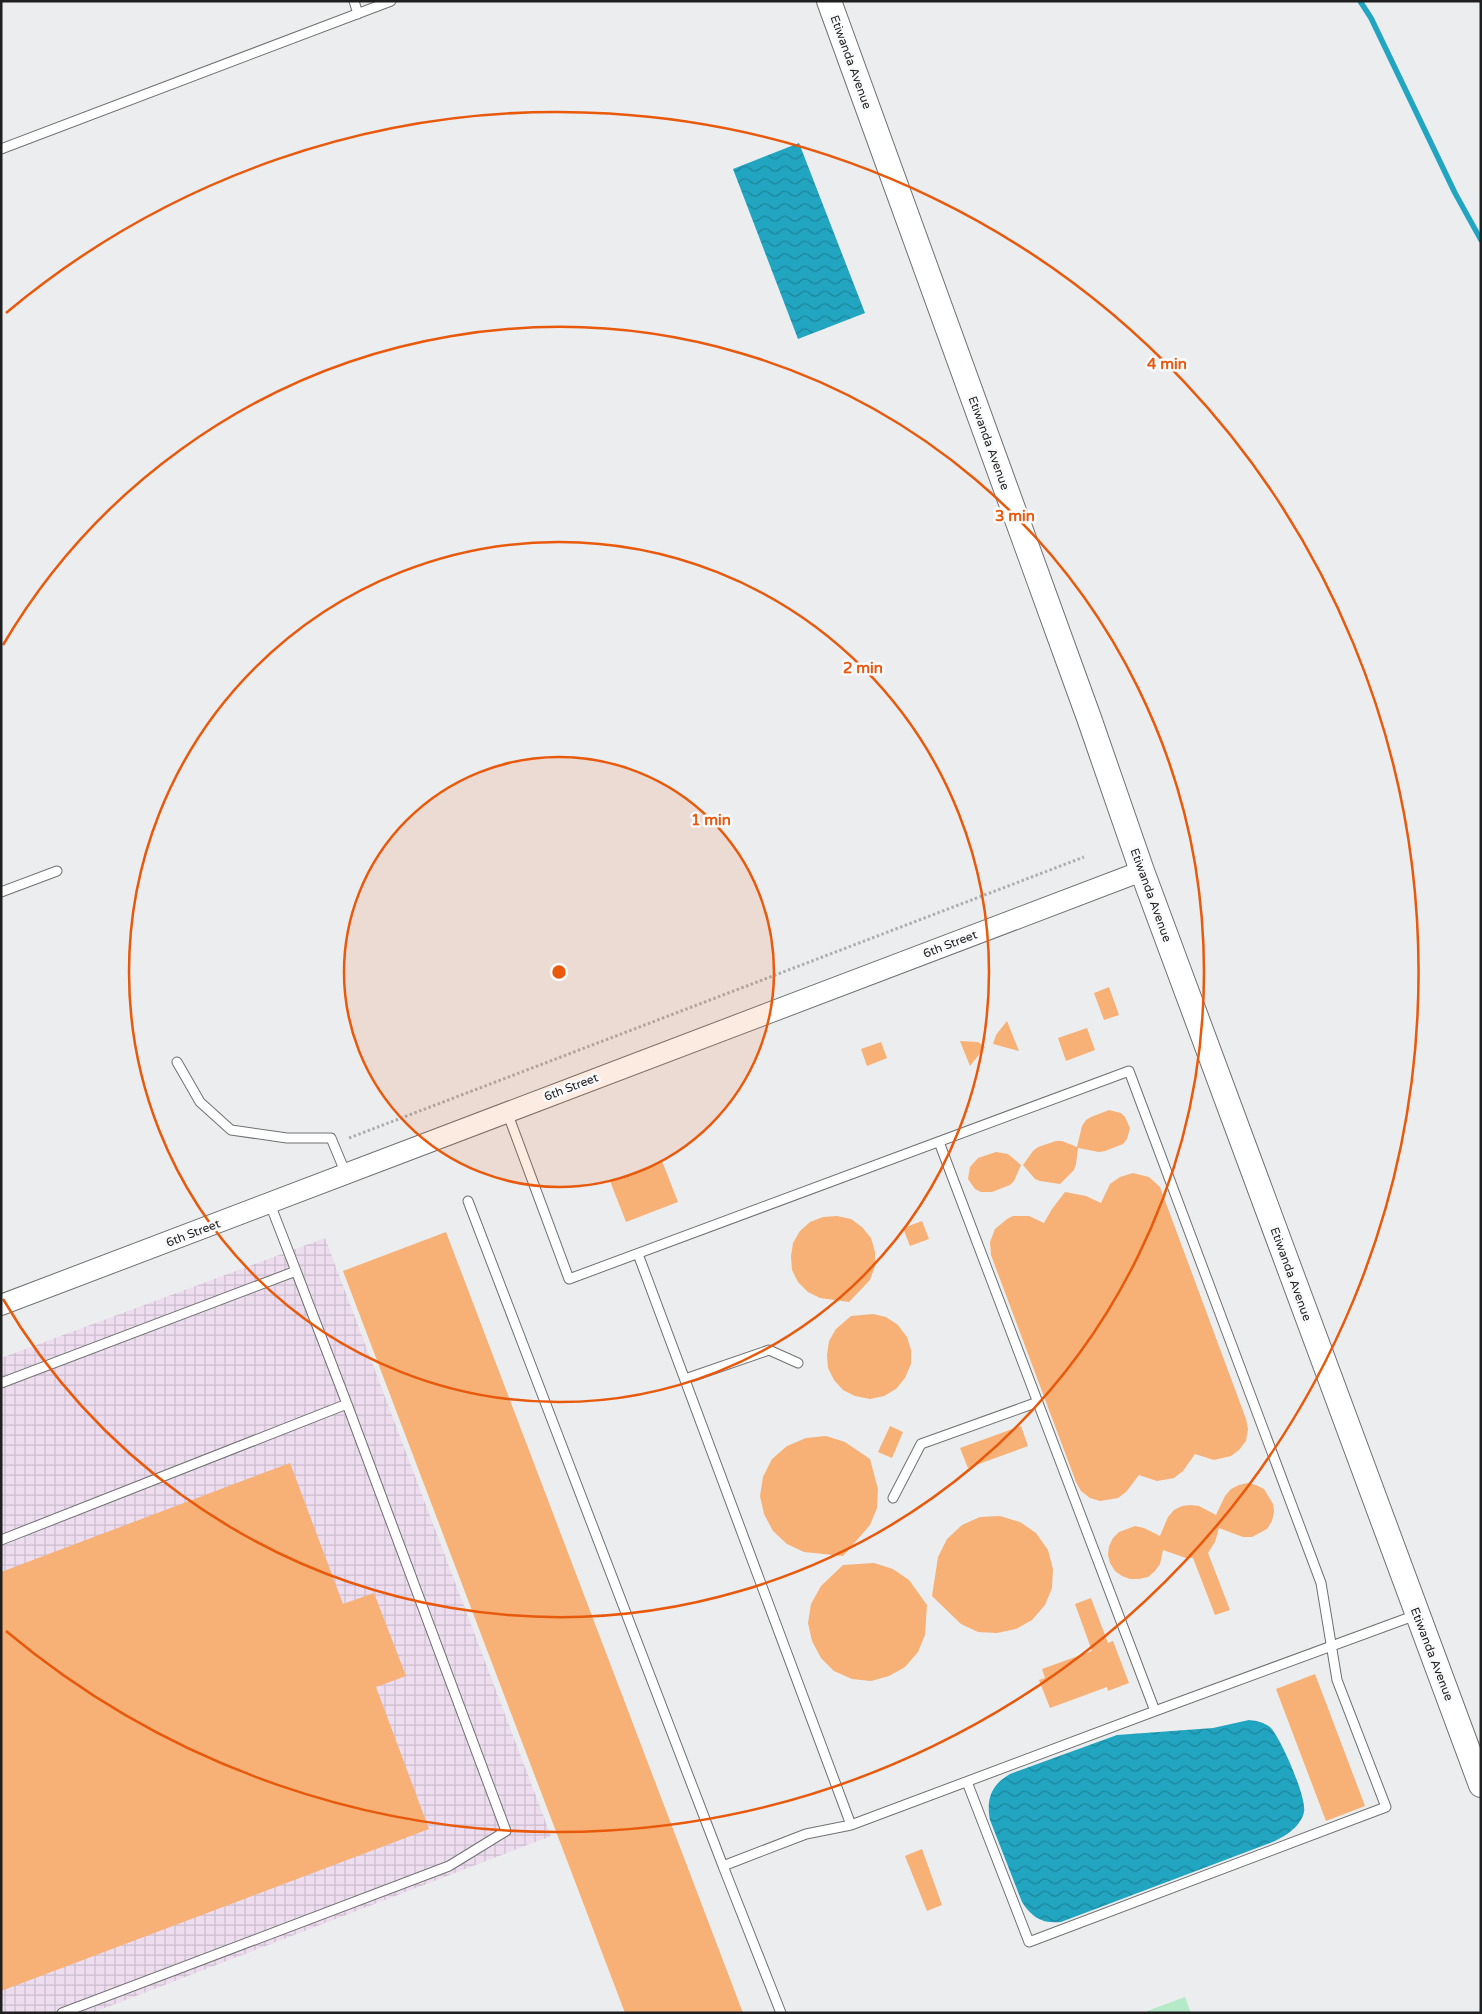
<svg xmlns="http://www.w3.org/2000/svg" width="1482" height="2014" viewBox="0 0 1482 2014" font-family="'Varela Round',sans-serif">
  <style>
    .industrial { fill: url(#industrial-grid) }
    .green { fill: #b4eac7 }
    .water { fill: url(#water-waves) }
    .lines { fill: none; stroke-linecap: round; stroke-linejoin: round }
    .stream { stroke: #21a5c1; stroke-width: 5.5 }
    .building { fill: #f7b075 }
    .service-casing { stroke: #707172; stroke-width: 11 }
    .tertiary-casing { stroke: #707172; stroke-width: 22 }
    .secondary-casing { stroke: #707172; stroke-width: 26 }
    .path { stroke: #adaeb0; stroke-width: 3; stroke-dasharray: 2.5 2.5; stroke-linecap: butt }
    .service { stroke: #fff; stroke-width: 9 }
    .tertiary { stroke: #fff; stroke-width: 20 }
    .secondary { stroke: #fff; stroke-width: 24 }
    .ring { fill: none; stroke: #e8590c; stroke-width: 2.5 }
    .labels { text-anchor: middle; dominant-baseline: central; stroke-width: 5; stroke-linejoin: round; paint-order: stroke }
    .street-label { font-size: 12px; fill: #1f1f20; stroke: #f9fafc }
    .centre { fill: #e8590c; stroke: #f9fafc; stroke-width: 2.5 }
    .ring-label { font-size: 15px; text-anchor: middle; font-weight: bold; fill: #e8590c; stroke: #f9fafc; stroke-width: 5; stroke-linejoin: round; paint-order: stroke }
  </style>
  <defs>
    <pattern id="industrial-grid" width="8" height="8" patternUnits="userSpaceOnUse" patternTransform="scale(1.25)"><rect width="8" height="8" fill="#edddef"/><path d="M0 4h8M4 0v8" fill="none" stroke="#cbbdcd"/></pattern>
    <pattern id="water-waves" width="16" height="10" patternUnits="userSpaceOnUse" patternTransform="scale(1.25)"><rect width="16" height="10" fill="#21a5c1"/><path d="M0 5q4-4 8 0t8 0" fill="none" stroke="#1c869c"/></pattern>
  </defs>
  <rect width="100%" height="100%" fill="#ecedef"/>
  <path class="industrial" d="M325,1238L551,1836L92,2013H1V1358Z"/>
  <path class="green" d="M1185,1997L1191,2013H1148L1147,2011Z"/>
  <path class="water" d="M799,143L865,313L798,339L733,169Z
    M1249,1720C1257,1721 1263,1722 1270,1727C1281,1738 1307,1798 1304,1812C1301,1826 1287,1835 1275,1841L1061,1922C1043,1924 1032,1918 1022,1902L990,1820C986,1799 991,1785 1010,1774L1117,1735L1213,1728Z"/>
  <g class="lines">
    <path class="stream" d="M1360,1L1371,18L1455,193L1481,240"/>
  </g>
  <path class="building" d="M1109,987L1119,1015L1104,1020L1094,993Z
    M1007,1021L1019,1051L993,1044L996,1035Z
    M1087,1028L1095,1050L1066,1061L1058,1038Z
    M960,1041L978,1042L985,1047L970,1066Z
    M881,1042L887,1058L867,1066L861,1049Z
    M1109,1110L1121,1113L1125,1117L1130,1128L1127,1139L1123,1144L1105,1151L1099,1152L1078,1148L1076,1164L1074,1170L1060,1184L1040,1181L1035,1179L1023,1165L1033,1151L1038,1147L1056,1141H1062L1077,1147L1082,1126L1086,1120L1091,1117Z
    M996,1152L1008,1154L1021,1165L1014,1181L1010,1185L992,1192H981L975,1189L968,1179L970,1167L978,1158Z
    M662,1161L678,1202L626,1222L610,1181Z
    M1133,1173L1149,1177L1160,1187L1246,1419L1248,1429L1246,1441L1239,1450L1231,1456L1214,1460L1195,1454L1183,1471L1174,1478L1157,1481L1139,1475L1126,1492L1118,1498L1100,1501L1090,1498L1081,1491L1076,1482L991,1255L990,1242L995,1229L1007,1219L1013,1216H1029L1044,1223L1052,1209L1065,1192L1086,1196L1101,1203L1110,1184L1120,1177Z
    M837,1216L851,1219L862,1227L871,1238L875,1252V1266L870,1280L849,1302L820,1298L808,1292L798,1282L792,1270L791,1256L793,1243L800,1231L810,1222L823,1217Z
    M922,1221L929,1239L910,1246L903,1228Z
    M446,1232L743,2013H625L343,1271Z
    M873,1314L886,1317L898,1325L907,1337L911,1350V1364L905,1378L896,1389L884,1396L870,1399L855,1396L843,1390L834,1380L828,1368L827,1355L829,1341L836,1329L851,1316Z
    M890,1426L903,1432L892,1458L878,1452Z
    M1021,1426L1028,1446L968,1468L960,1448Z
    M826,1436L845,1442L870,1459L878,1489L877,1508L870,1525L843,1556L804,1552L787,1544L773,1531L764,1514L760,1496L763,1477L772,1459L787,1446L806,1438Z
    M290,1463L343,1604L374,1593L406,1676L376,1687L429,1829L1,1991V1572Z
    M1248,1483L1256,1485L1264,1489L1273,1504L1274,1512L1272,1521L1267,1529L1252,1537H1243L1219,1528L1215,1542L1208,1553L1230,1610L1215,1615L1193,1558H1186L1163,1550L1160,1564L1155,1571L1148,1577L1139,1579H1130L1122,1576L1115,1571L1110,1563L1108,1555L1109,1546L1113,1538L1119,1532L1135,1526L1144,1528L1160,1536L1168,1517L1174,1510L1182,1506L1191,1505L1199,1506L1216,1515L1225,1496L1231,1489L1239,1485Z
    M1000,1516L1020,1522L1036,1533L1048,1550L1053,1569L1052,1588L1045,1605L1032,1620L1016,1629L997,1633L978,1632L961,1624L932,1596L938,1557L947,1539L962,1525L980,1517Z
    M874,1563L893,1569L909,1580L927,1605L925,1635L918,1652L905,1667L889,1676L871,1681L852,1679L834,1671L821,1658L812,1641L808,1623L811,1604L821,1586L843,1565Z
    M1091,1598L1108,1643L1113,1641L1129,1683L1108,1691L1107,1687L1050,1708L1039,1680L1045,1678L1042,1669L1092,1651L1075,1604Z
    M1315,1674L1365,1806L1326,1821L1276,1689Z
    M922,1849L942,1905L927,1911L905,1856Z"/>
  <g class="lines">
    <g class="service-casing">
      <path id="service" d="M354,1L358,14
        M1,149L391,1
        M1,892L57,871
        M177,1062L200,1102L231,1130L287,1138H331L346,1174
        M507,1112L569,1279L1129,1071L1321,1583L1337,1680L1386,1807L1029,1942L967,1782
        M939,1142L1155,1711L1416,1615
        M468,1201L723,1866L806,1834L851,1825
        M638,1254L851,1825L1155,1711
        M296,1271L347,1404
        M685,1379L769,1350L798,1363
        M1,1383L296,1271L270,1204
        M893,1498L921,1444L1038,1402
        M1,1540L347,1404L506,1831L449,1866L62,2013
        M723,1866L781,2013"/>
    </g>
    <g class="tertiary-casing">
      <path id="tertiary" d="M1,1305C382,1162 761,1014 1142,871"/>
    </g>
    <g class="secondary-casing">
      <path id="secondary" d="M829,1L1089,718L1142,871L1481,1785"/>
    </g>
    <path class="path" d="M349,1138L1084,857"/>
    <use href="#service" class="service"/>
    <use href="#tertiary" class="tertiary"/>
    <use href="#secondary" class="secondary"/>
  </g>
  <circle cx="559" cy="972" r="215" fill="#e8590c" fill-opacity=".12"/>
  <g class="ring">
    <circle cx="559" cy="972" r="215"/>
    <circle cx="559" cy="972" r="430"/>
    <path d="M3 645A645 645 0 1 1 3 1299"/>
    <path d="M6 313A860 860 0 1 1 6 1631"/>
  </g>
  <g class="labels">
    <g class="street-label">
      <text transform="translate(851 62) rotate(70)">Etiwanda Avenue</text>
      <text transform="translate(989 443) rotate(70)">Etiwanda Avenue</text>
      <text transform="translate(1151 895) rotate(70)">Etiwanda Avenue</text>
      <text transform="translate(950 944) rotate(-21)">6th Street</text>
      <text transform="translate(571 1087) rotate(-21)">6th Street</text>
      <text transform="translate(193 1233) rotate(-21)">6th Street</text>
      <text transform="translate(1291 1274) rotate(70)">Etiwanda Avenue</text>
      <text transform="translate(1432 1654) rotate(69)">Etiwanda Avenue</text>
    </g>
  </g>
  <circle cx="559" cy="972" r="8" class="centre"/>
  <g class="ring-label">
    <text x="1167" y="369">4 min</text>
    <text x="1015" y="521">3 min</text>
    <text x="863" y="673">2 min</text>
    <text x="711" y="825">1 min</text>
  </g>
  <rect width="1482" height="2014" fill="none" stroke="#1f1f20" stroke-width="5"/>
</svg>
